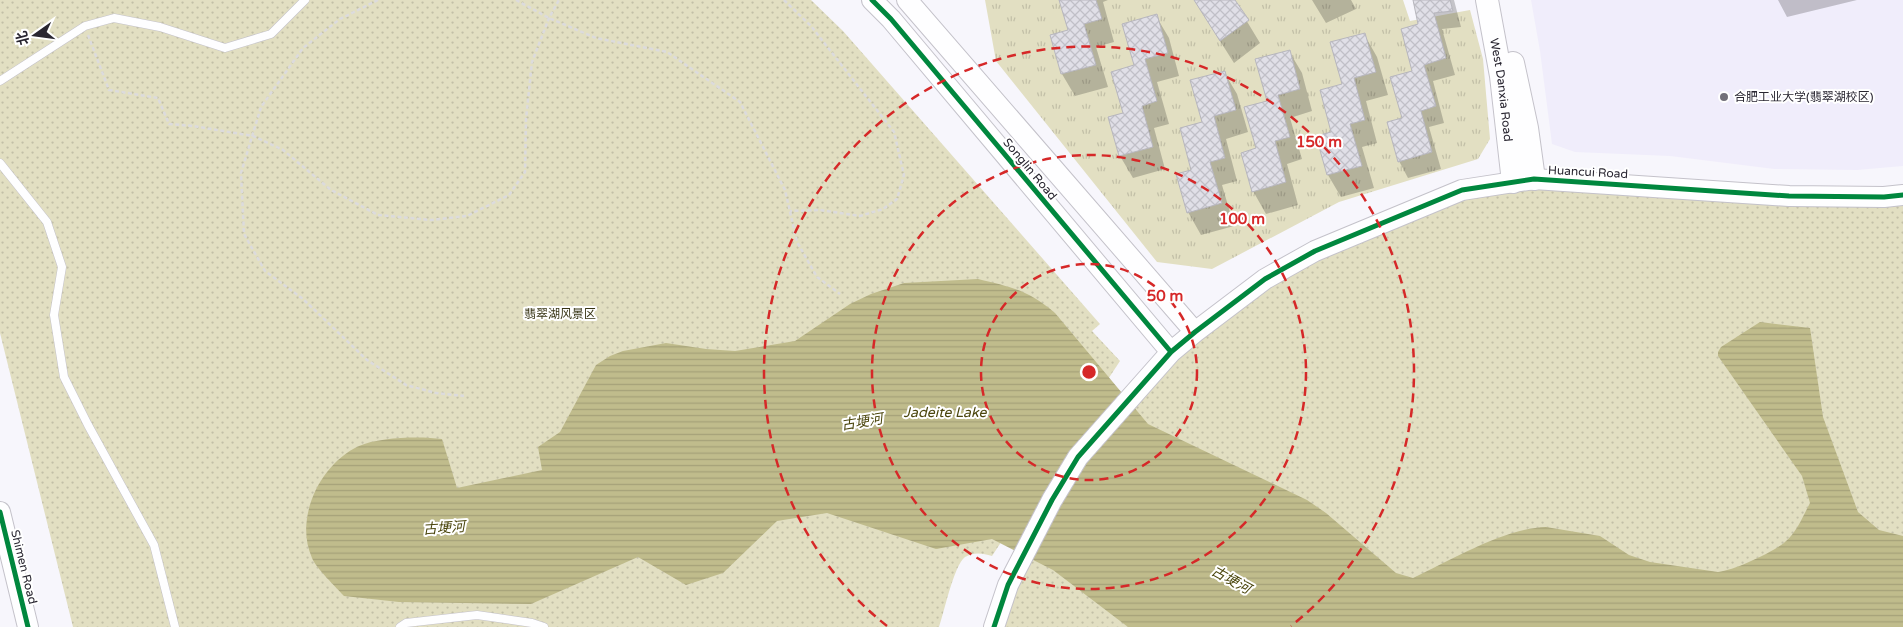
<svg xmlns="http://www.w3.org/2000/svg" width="1903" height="627" viewBox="0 0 1903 627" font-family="'Varela Round','Noto Sans SC',sans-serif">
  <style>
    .built { fill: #f0edfb }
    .grass { fill: url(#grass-tufts) }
    .park { fill: url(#park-dots) }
    .water { fill: url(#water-rules) }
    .shadow { fill: #0003 }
    .building { fill: url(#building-cross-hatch); stroke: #b7b6bd }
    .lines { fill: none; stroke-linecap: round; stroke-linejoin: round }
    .service-casing { stroke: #c4c2ca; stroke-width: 9 }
    .tertiary-casing { stroke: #c4c2ca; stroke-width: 22 }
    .secondary-casing { stroke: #c4c2ca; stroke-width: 24 }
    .path { stroke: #dcdbdd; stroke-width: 2.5; stroke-dasharray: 4 2.5; stroke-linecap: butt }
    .service { stroke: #fefeff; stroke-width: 8 }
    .tertiary { stroke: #fefeff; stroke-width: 20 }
    .secondary { stroke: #fefeff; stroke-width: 22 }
    .cycleway-casing { stroke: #fff; stroke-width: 8 }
    .cycleway { stroke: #00873e; stroke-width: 5 }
    .ring { fill: none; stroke: #d62828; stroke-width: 2.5; stroke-dasharray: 9 6 }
    .poi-dot { fill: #716f78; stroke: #fff; stroke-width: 2 }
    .labels { text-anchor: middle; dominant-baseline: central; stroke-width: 4; stroke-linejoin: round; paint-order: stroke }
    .street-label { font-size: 12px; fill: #292631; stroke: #fff }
    .poi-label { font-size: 12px; fill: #292631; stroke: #fff; text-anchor: start }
    .park-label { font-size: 12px; fill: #373414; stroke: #fff }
    .water-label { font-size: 14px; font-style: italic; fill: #4b460d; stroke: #fff }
    .centre { fill: #d62828; stroke: #fff; stroke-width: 2.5 }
    .ring-label { font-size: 15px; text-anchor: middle; font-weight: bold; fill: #d62828; stroke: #fff; stroke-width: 4; stroke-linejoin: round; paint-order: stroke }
  </style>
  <defs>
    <pattern id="grass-tufts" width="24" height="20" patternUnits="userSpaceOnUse" patternTransform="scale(1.25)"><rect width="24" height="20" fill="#e2dfc2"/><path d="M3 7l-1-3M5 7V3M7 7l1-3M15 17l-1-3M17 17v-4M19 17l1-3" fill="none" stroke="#c2bfa7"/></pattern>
    <pattern id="park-dots" width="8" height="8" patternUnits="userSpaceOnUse" patternTransform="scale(1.25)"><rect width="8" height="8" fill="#e2dfc2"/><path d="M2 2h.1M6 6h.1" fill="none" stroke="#c2bfa7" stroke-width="1.8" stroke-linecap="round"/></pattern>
    <pattern id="water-rules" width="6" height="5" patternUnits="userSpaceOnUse" patternTransform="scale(1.25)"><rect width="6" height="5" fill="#c0bc8c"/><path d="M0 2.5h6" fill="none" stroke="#a5a179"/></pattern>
    <pattern id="building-cross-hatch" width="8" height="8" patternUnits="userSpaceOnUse" patternTransform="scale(1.25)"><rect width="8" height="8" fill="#e0dfe7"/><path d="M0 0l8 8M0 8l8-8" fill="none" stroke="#c0bfc7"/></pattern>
  </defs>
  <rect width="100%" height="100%" fill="#f7f6fc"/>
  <path class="built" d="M1531,0H1903V166L1857,170L1774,169L1670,156L1575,152L1552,144L1540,51Z"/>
  <path class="grass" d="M985,0H1403L1410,21L1470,10L1483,59L1490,139L1478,159L1339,202L1212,269L1157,262L996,61Z"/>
  <path class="park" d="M0,0H811L843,31L1100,324L1092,331L1120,361L992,556C982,553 974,552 965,557C954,565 944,613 939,627H73L0,333Z
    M1513,182L1903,195V627H994L1008,585L1147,377L1315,251Z"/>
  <path class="water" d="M978,279C1011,287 1028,290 1055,313L1148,424L1307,500L1326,513L1396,573L1413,578C1452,560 1504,528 1546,527L1600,536L1629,555L1650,562L1718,572C1735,570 1773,552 1785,542C1797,532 1803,516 1810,503L1802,476L1718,356V352L1721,347L1760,322L1810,328L1823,417L1858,512L1879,530L1903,536V627H1128L1053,570L992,539L936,549L827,513L777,521L723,573L686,585L638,557L531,604L399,602L344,596C336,587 316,568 312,558C294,518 320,464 359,446C379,437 421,436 442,439L457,488L542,470L538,447L560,432L596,365L610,356L623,351L666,343L706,349L735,351L795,341L850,304L871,294L904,283Z"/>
  <path class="shadow" d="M1061,0H1108L1103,2L1114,42L1096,47L1108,87L1075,96L1062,74L1052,36L1069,31Z
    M1194,0H1234L1260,43L1234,63Z
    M1312,0H1351L1356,9L1326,23Z
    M1414,0H1454L1461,27L1442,29L1455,75L1433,81L1444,123L1429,127L1441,169L1408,178L1399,161L1403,119L1414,72L1420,25Z
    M1778,0H1857L1787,17Z
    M1156,16L1169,38L1179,76L1157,82L1169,124L1154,128L1165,169L1133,178L1120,156L1110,118L1124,114L1135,66Z
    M1364,34L1377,57L1388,95L1366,101L1377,143L1362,147L1374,188L1341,197L1328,175L1333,133L1344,85Z
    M1289,51L1302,73L1312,111L1290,118L1302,159L1287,164L1298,205L1266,214L1253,191L1257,149L1268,102Z
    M1224,72L1237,94L1248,132L1226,139L1237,181L1222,185L1234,226L1201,235L1188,212L1193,170L1203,123Z"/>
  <path class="building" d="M1059,0H1096L1102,19L1084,24L1096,65L1061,74L1050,35L1068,30Z
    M1194,0H1235L1249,20L1220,41Z
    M1413,0H1450L1453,11L1434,13L1446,58L1424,65L1436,106L1421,111L1432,152L1398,162L1387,122L1402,118L1390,77L1412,71L1401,29L1418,24Z
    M1157,14L1168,53L1145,59L1157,101L1142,106L1153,147L1119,156L1108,117L1123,113L1111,72L1134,65L1122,24Z
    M1365,33L1376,72L1354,78L1365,120L1350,124L1362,166L1327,175L1316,136L1331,132L1320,90L1342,84L1330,42Z
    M1290,50L1300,89L1278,95L1290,137L1275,141L1286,182L1252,192L1241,153L1256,148L1244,107L1267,101L1255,59Z
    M1225,71L1236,110L1214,116L1225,158L1210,162L1222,203L1187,213L1176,174L1191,170L1180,128L1202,122L1190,80Z"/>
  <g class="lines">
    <g class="service-casing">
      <path id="service" d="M0,81L85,26L114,18L160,27L225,48L271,34L305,0
        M0,163L47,222L62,267L54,315L64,377L88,425L154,545L175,627
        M400,627L406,623L477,615L532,623L544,627"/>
    </g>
    <g class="tertiary-casing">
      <path id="tertiary" d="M872,0L891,19L1171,352
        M907,0L1195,332
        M0,512L28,627
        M994,627L1008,585L1052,500L1078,457L1171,352L1195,332L1265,279L1315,251L1462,190L1534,179L1789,196L1884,197L1903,195"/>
    </g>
    <g class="secondary-casing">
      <g id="secondary">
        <path id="s1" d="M1487,0L1501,76L1513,182"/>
        <path d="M1513,63L1527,128L1534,179"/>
      </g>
    </g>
    <path class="path" d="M378,0L340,19L303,48L261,107L241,173L244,234L265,271L303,299L367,360L406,385L436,393L464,396
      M516,0L549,18L596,38L667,52L740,102L785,190L797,242L817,277L840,294
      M784,0L811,26L894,132L904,175L897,199L883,209L860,216L820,210L790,211
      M88,35L109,90L158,98L169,124L193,126L253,136L283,150L331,190L378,215L431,220L467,216L509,195L525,172L526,119L532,62L549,18L559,0"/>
    <use href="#service" class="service"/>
    <use href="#tertiary" class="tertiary"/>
    <use href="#secondary" class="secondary"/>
    <g class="cycleway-casing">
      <path id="cycleway" d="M872,0L891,19L1171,352
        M0,512L28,627
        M994,627L1008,585L1052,500L1078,457L1171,352L1195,332L1265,279L1315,251L1462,190L1534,179L1789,196L1884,197L1903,195"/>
    </g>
    <use href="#cycleway" class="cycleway"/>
  </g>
  <g class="ring">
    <circle cx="1089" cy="372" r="108"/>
    <circle cx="1089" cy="372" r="217"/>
    <path d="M887 626A325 325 0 1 1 1291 626"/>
  </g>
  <circle class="poi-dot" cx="1724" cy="97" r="5"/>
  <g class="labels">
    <g class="street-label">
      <text stroke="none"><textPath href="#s1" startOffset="91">West Danxia Road</textPath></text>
      <text transform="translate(1030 169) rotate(50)">Songlin Road</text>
      <text transform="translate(1588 172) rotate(3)">Huancui Road</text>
      <text transform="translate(24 567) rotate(76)">Shimen Road</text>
    </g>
    <g class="poi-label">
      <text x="1734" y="97">合肥工业大学(翡翠湖校区)</text>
    </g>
    <g class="park-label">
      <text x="560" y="314">翡翠湖风景区</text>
    </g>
    <g class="water-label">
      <text x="945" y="412">Jadeite Lake</text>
      <text transform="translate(862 422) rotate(-9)">古埂河</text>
      <text transform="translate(444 528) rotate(-4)">古埂河</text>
      <text transform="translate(1231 580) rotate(29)">古埂河</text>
    </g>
  </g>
  <circle cx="1089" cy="372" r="8" class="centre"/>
  <g class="ring-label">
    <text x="1319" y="147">150 m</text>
    <text x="1242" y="224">100 m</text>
    <text x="1165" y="301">50 m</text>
  </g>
  <g transform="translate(35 35) rotate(256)" stroke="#ffffff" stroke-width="4" paint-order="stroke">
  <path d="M0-4L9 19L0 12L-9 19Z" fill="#292631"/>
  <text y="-8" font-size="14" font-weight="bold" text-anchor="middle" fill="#292631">北</text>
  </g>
</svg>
